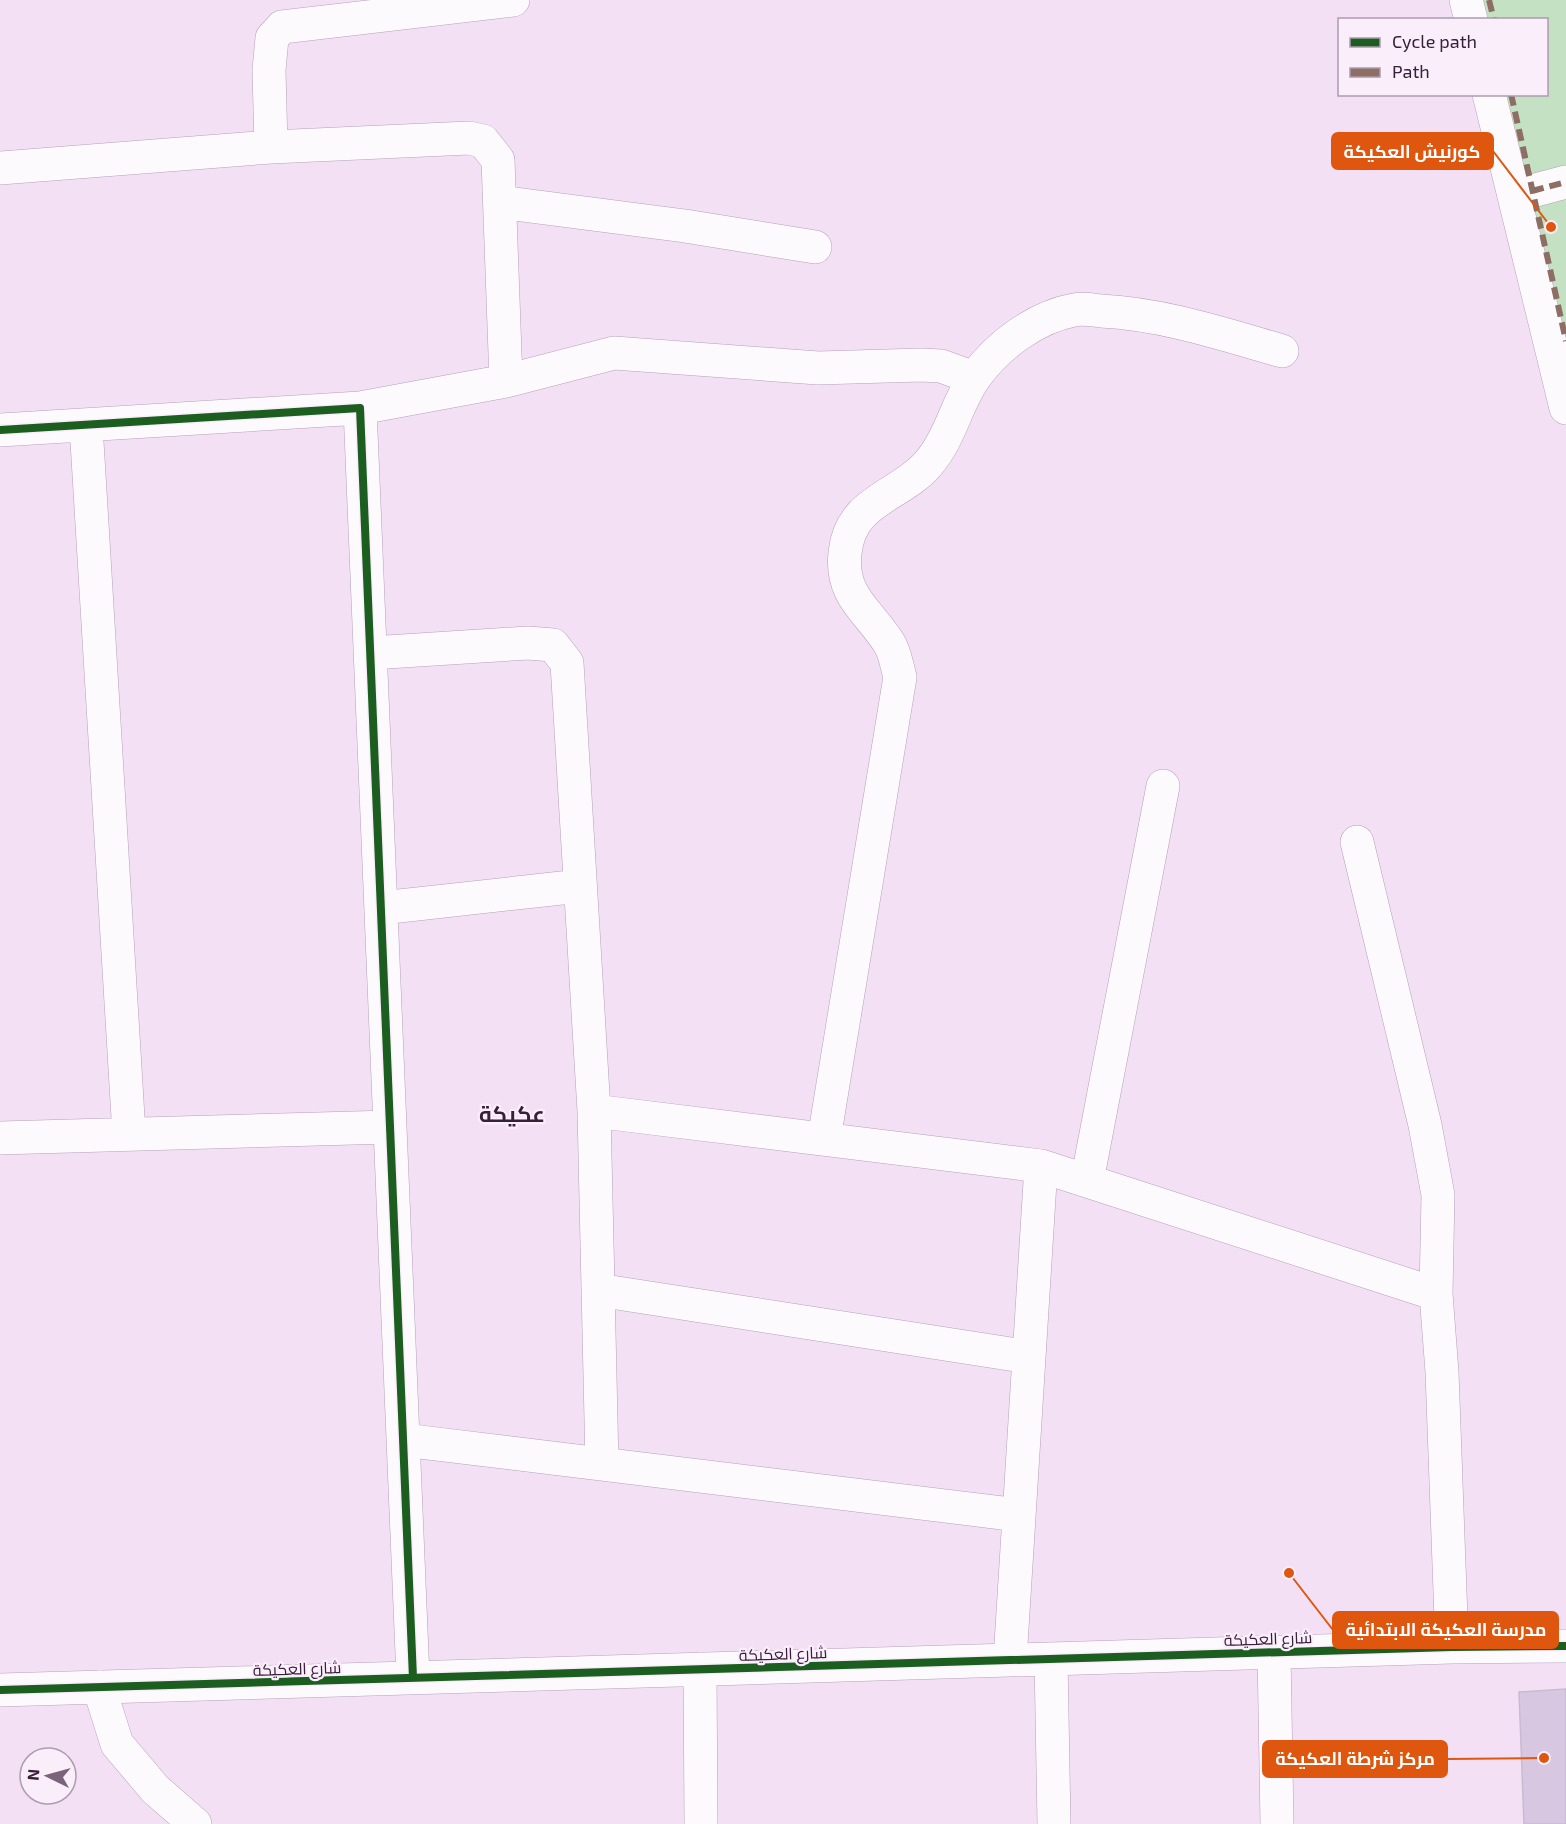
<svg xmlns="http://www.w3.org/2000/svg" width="1566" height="1824" viewBox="0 0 1566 1824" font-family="'Exo 2',Cairo,sans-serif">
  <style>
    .green { fill: #c4e1c4 }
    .building { fill: #d8c7e0; stroke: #c9bad1; stroke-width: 1.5 }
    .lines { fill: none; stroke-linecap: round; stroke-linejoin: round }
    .minor-casing { stroke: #b5a1b7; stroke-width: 34 }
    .minor { stroke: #fdfafe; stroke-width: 33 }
    .quiet { stroke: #8d6e63; stroke-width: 6; stroke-dasharray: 12 6; stroke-linecap: butt }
    .cycleway-casing { stroke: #faeefb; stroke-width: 11 }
    .cycleway { stroke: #1b5e20; stroke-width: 8 }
    .labels { text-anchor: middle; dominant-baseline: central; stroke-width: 4.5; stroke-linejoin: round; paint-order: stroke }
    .street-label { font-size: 16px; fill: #38203a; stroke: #faeefb }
    .district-label { font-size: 22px; font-weight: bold; fill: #38203a; stroke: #faeefb }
    .leader { fill: none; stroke: #df560e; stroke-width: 2 }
    .callout-dot { fill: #df560e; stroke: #faeefb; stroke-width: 2 }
    .callout { fill: #df560e; stroke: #df560e; stroke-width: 2 }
    .callout-label { font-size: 18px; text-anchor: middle; font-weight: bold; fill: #fff }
  </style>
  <rect width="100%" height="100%" fill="#f4e0f5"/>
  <path class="green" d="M1482,0H1566V359L1506,95L1546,94V20L1487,19Z"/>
  <path class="building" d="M1566,1689V1824H1524L1519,1692Z"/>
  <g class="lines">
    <g class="minor-casing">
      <path id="minor" d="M1466,0L1471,20
        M1489,94L1566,408
        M271,147L269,70L272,38L282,27L513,0
        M0,168L271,147L469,138L483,141L498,160L506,381
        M1532,191L1566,182
        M500,202L685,226L815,247
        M360,408L506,381L614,353L818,368L921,365L941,366L974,378
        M86,425L129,1134
        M0,430L360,408L413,1678
        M371,653L528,643L553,645L567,663L594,1111L602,1464
        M1357,842L1425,1125L1438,1195L1436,1294
        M381,908L580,886
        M594,1111L1041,1166L1436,1294L1442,1372L1452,1647
        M0,1138L390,1127
        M824,1139L900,677C897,667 895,652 889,643C869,611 840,596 845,553C850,500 899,497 928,464C951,437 956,404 975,377C998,345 1036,317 1074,310C1083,308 1093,310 1101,311C1163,314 1223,334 1282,351
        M1087,1181L1163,786
        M598,1290L1029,1357
        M404,1440L1019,1515
        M1274,1652L1277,1824
        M1051,1659L1054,1824
        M1010,1660L1041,1166
        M700,1669L701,1824
        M99,1687L117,1744L155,1789L195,1824
        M0,1690L1452,1647L1566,1646"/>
    </g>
    <use href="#minor" class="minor"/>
    <path class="quiet" d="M1489,0L1494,20
      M1511,94L1566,341
      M1532,191L1566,182"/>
    <g class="cycleway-casing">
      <path id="cycleway" d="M0,430L360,408L413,1678
        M0,1690L1452,1647L1566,1646"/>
    </g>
    <use href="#cycleway" class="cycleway"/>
  </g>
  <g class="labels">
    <g class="street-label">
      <text transform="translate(1268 1638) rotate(-2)">شارع العكيكة</text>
      <text transform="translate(783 1653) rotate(-2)">شارع العكيكة</text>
      <text transform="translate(297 1668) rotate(-2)">شارع العكيكة</text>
    </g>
    <g class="district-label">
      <text x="512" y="1113">عكيكة</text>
    </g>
  </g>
  <path class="leader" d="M1551 227L1493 151M1289 1573L1333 1630M1544 1758L1447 1759"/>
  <g class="callout-dot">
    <circle cx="1551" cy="227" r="6"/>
    <circle cx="1289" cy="1573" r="6"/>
    <circle cx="1544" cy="1758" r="6"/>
  </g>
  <g class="callout">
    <rect x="1332" y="133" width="161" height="36" rx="6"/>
    <rect x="1333" y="1612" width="225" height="36" rx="6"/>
    <rect x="1263" y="1741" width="184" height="36" rx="6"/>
  </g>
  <g class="callout-label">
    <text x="1412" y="158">كورنيش العكيكة</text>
    <text x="1446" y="1636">مدرسة العكيكة الابتدائية</text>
    <text x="1355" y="1765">مركز شرطة العكيكة</text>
  </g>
  <rect x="1338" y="18" width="210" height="78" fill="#faeefb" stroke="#ac9cae" stroke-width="1.5"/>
  <rect x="1350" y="38" width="30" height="9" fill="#1b5e20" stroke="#ac9cae" stroke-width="1.5"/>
  <text x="1392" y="48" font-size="18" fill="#38203a">Cycle path</text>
  <rect x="1350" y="68" width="30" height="9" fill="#8d6e63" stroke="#ac9cae" stroke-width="1.5"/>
  <text x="1392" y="78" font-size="18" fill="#38203a">Path</text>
  <g transform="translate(48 1776) rotate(275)"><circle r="28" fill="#faeefb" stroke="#ac9cae" stroke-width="1.5"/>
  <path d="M0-4.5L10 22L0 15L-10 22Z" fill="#7a637b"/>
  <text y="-9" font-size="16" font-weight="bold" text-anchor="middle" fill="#38203a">N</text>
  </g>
</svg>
